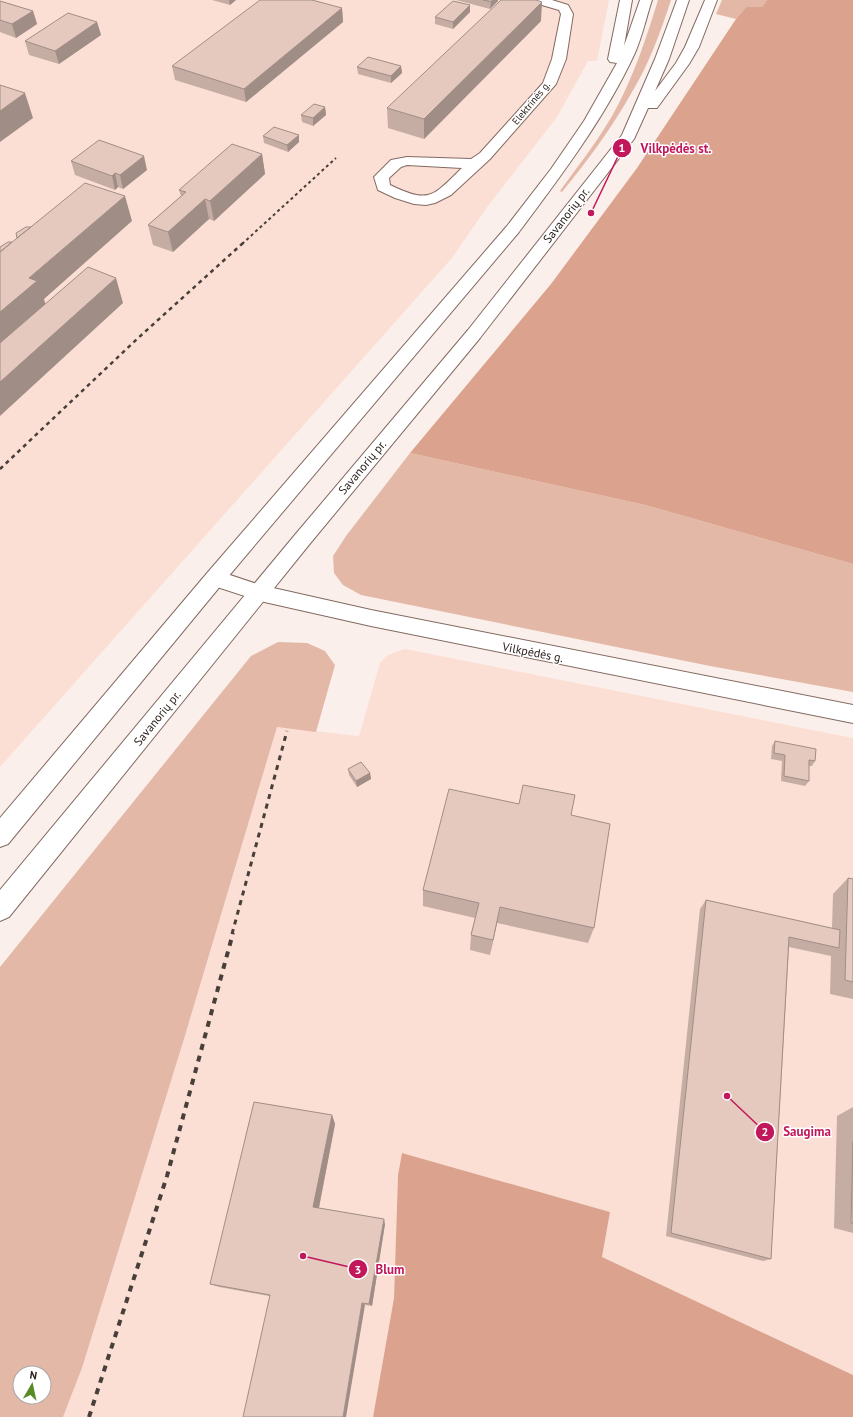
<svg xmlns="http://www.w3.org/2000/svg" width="853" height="1417" viewBox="0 0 853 1417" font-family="'PT Sans',sans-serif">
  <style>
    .built { fill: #fcdfd4 }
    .green { fill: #e3b8a7; fill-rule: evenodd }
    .forest { fill: #dba38d }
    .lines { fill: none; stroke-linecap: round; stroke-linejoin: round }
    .street-casing { stroke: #826a61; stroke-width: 2 }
    .secondary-casing { stroke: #826a61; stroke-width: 2 }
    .highway-casing { stroke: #826a61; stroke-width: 2 }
    .street { fill: #fff; fill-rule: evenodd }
    .secondary { fill: #fff; fill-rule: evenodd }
    .highway { fill: #fff; fill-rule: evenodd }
    .rail-far3 { stroke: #483e3a; stroke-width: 2; stroke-dasharray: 3 3; stroke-linecap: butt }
    .rail-far2 { stroke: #483e3a; stroke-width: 2.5; stroke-dasharray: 4 4; stroke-linecap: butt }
    .rail-far1 { stroke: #483e3a; stroke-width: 3; stroke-dasharray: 5 5; stroke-linecap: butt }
    .rail { stroke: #483e3a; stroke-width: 4; stroke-dasharray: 6 6; stroke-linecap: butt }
    .wall { fill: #c5ada4 }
    .shaded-wall { fill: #a08d86 }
    .building { fill: #e5c9bf; stroke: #a08d86 }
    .labels { text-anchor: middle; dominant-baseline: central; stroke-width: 3; stroke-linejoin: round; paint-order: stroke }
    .far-street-label { font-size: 10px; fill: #2c221e; stroke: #fff }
    .street-label { font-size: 12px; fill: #2c221e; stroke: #fff }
    .leader { fill: none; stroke: #c2185b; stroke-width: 1.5 }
    .callout-dot { fill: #c2185b; stroke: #fff; stroke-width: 1.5 }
    .mark-label { font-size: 12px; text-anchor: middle; font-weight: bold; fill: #fff }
    .callout-label { font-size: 13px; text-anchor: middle; font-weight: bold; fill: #c2185b; stroke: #fff; stroke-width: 3; stroke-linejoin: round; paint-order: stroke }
  </style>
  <rect width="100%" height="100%" fill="#fbefeb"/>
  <path class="built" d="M0,0H609L597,61H588L557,117L488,206L452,258L0,767Z
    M405,649L853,738V1375L602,1257L610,1212L402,1153L398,1175L394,1298L373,1417H63L82,1368L184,1039L277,727L359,736L380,663L388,655Z"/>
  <path class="green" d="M658,0H671C661,31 649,64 632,92C612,128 588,160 562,192L560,191C580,163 602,136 618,105C635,72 647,36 658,0Z
    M722,0H767L762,7H746L736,19L716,14Z
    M410,453L645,505L853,564V692L710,666L361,595L343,585L334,573L333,556L346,536Z
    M278,642L307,643L325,651L335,665L316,732L277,727L184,1039L82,1368L63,1417H0V967L251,656ZM20,1373H44V1397H20Z"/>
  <path class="forest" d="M767,0H853V564L645,505L410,453L551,284L637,168L736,19L746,7H762Z
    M402,1153L610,1212L602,1257L853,1375V1417H373L394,1298L398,1175Z"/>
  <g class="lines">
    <g class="street-casing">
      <path id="street" d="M533,0H552L568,5L573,14L566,59L556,84L490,159L451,195L435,203L426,205L414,204L395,198L378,190L374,177L391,160L407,157L471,159L480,153L543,83L552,59L561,14L559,10L535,3ZM407,165L462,168C432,197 430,204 390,185L389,178L401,167Z"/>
    </g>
    <g class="secondary-casing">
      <path id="secondary" d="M215,570L260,585L371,610L853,705V723L371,626L260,601L208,584L205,578L208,572Z"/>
    </g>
    <g class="highway-casing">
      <path id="highway" d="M620,0H632L624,46L640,0H652C646,18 642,38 634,55C604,119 561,176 519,232L222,584L8,844L0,847V818L208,572L507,226L551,169L584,121L617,63L610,62L608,59Z
        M677,0H689L669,59L655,91L676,63L685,47L705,0H717L699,47L689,64L657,108H648L634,139L480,338L308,546L9,917L0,921V890L294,536L468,330L622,135L655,59Z"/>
    </g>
    <use href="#street" class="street"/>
    <use href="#secondary" class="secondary"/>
    <use href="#highway" class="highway"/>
    <path class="rail-far3" d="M242,244L336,158"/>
    <path class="rail-far2" d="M0,469L137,339L243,243"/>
    <path class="rail-far1" d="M232,934L287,731"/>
    <path class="rail" d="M89,1417L167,1176L233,933"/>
  </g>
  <path class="wall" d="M212,0H236L230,5Z
    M456,0H498V1L490,9Z
    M0,1L33,11L37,24L16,38L0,32Z
    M342,8L343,22L246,102L175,80L172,66Z
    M470,12L453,29L435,24V17Z
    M541,21L424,139L388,128L387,108Z
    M97,22L101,35L59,64L29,55L25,41Z
    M401,66L402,73L391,83L358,74L357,67Z
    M325,107L326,115L313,126L302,122L301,115Z
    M299,135V142L288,152L264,143L263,136Z
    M262,154L265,174L214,221L209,219L173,252L153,245L148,225L181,196L179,190Z
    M71,161L147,170L123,189L118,187L115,190L75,175Z
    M775,741L815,761L812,766H809V781L805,786L781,781L782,761L771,759L772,746Z
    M348,769L370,773L371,779L357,787L349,775Z
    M571,815L594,928L588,943L497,923L490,955L470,950L471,935L475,918L423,906V890Z
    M848,878L853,879V999L830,994L831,956L789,947L771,1259L763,1261L666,1236L700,909L706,900L832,928L833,894Z
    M853,1107V1233L834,1228L837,1116Z
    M332,1115L335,1124L319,1208L385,1224L372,1306L365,1305L269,1296L219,1287L210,1284Z"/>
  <path class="shaded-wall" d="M229,0H236L230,5Z
    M493,0H498V1L490,9L491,2Z
    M542,2L541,21L424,139V119Z
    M470,5V12L453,29V22Z
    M342,8L343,22L246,102L244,89Z
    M33,11L37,24L16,38L12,24Z
    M97,22L101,35L59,64L55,51Z
    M401,66L402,73L391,83V76Z
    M25,93L33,118L0,142V111Z
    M325,107L326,115L313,126V118Z
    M299,135V142L288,152L287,145Z
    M262,154L265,174L214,221L210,201Z
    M144,156L147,170L123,189L120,175Z
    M115,173L118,187L115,190L112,176Z
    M125,196L132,221L44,299L46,306L0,346V312L29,278Z
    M205,199L209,219L173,252L168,232Z
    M116,278L123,303L0,416V382Z
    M370,773L371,779L357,787L356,781Z
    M500,907L497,923L490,955L493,940Z
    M332,1115L335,1124L318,1212L313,1207Z
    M384,1219L385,1224L372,1306L369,1304Z
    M362,1303L365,1305L346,1417H343Z"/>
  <path class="building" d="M260,0H312L342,8L244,89L172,66Z
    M483,0H493L491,2Z
    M501,0H536L542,2L424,119L387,108Z
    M0,1L33,11L12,24L0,20Z
    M453,1L470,5L453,22L435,17Z
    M68,13L97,22L55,51L25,41Z
    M368,57L401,66L391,76L357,67Z
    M0,85L25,93L0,111Z
    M314,104L325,107L313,118L301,115Z
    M274,127L299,135L287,145L263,136Z
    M99,140L144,156L120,175L115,173L112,176L71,161Z
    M232,144L262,154L210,201L205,199L168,232L148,225L186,192L179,190Z
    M85,183L125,196L29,278L37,281L0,312V252Z
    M26,227H31L17,238L16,233Z
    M8,242H12L0,252V247Z
    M88,267L116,278L0,382V343Z
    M775,741L816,749L815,761L809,760V781L784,776L785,755L774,753Z
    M361,762L370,773L356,781L348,769Z
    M523,785L575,795L571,815L610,824L594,928L500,907L493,940L471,935L479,903L423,890L449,789L519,804Z
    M848,878L853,879V982L845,980Z
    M706,900L840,930L839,948L789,937L771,1259L671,1233Z
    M254,1102L332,1115L313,1207L384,1219L369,1304L362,1303L343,1417H243L270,1295L210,1284Z
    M853,1142V1223H851Z"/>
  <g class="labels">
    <g class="far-street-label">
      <text transform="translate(531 103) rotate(-50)">Elektrinės g.</text>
    </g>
    <g class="street-label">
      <text transform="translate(566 215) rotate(-52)">Savanorių pr.</text>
      <text transform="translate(362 467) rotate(-50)">Savanorių pr.</text>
      <text transform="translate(533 652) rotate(11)">Vilkpėdės g.</text>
      <text transform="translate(157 718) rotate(-51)">Savanorių pr.</text>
    </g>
  </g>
  <path class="leader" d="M591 213L622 148M727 1096L765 1132M303 1256L358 1269"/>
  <g class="callout-dot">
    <circle cx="591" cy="213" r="4"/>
    <circle cx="727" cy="1096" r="4"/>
    <circle cx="303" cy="1256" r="4"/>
    <circle cx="622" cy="148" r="10"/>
    <circle cx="765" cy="1132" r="10"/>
    <circle cx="358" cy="1269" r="10"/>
  </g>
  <g class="mark-label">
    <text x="622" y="152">1</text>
    <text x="765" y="1136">2</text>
    <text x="358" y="1274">3</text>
  </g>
  <g class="callout-label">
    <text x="676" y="153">Vilkpėdės st.</text>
    <text x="807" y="1136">Saugima</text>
    <text x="390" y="1274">Blum</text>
  </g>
  <g transform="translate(32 1385) rotate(9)"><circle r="19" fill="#ffffff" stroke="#aba7a5"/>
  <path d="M0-3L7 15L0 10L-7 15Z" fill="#598b22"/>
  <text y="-6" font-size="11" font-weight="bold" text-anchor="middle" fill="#2c221e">N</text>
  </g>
</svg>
